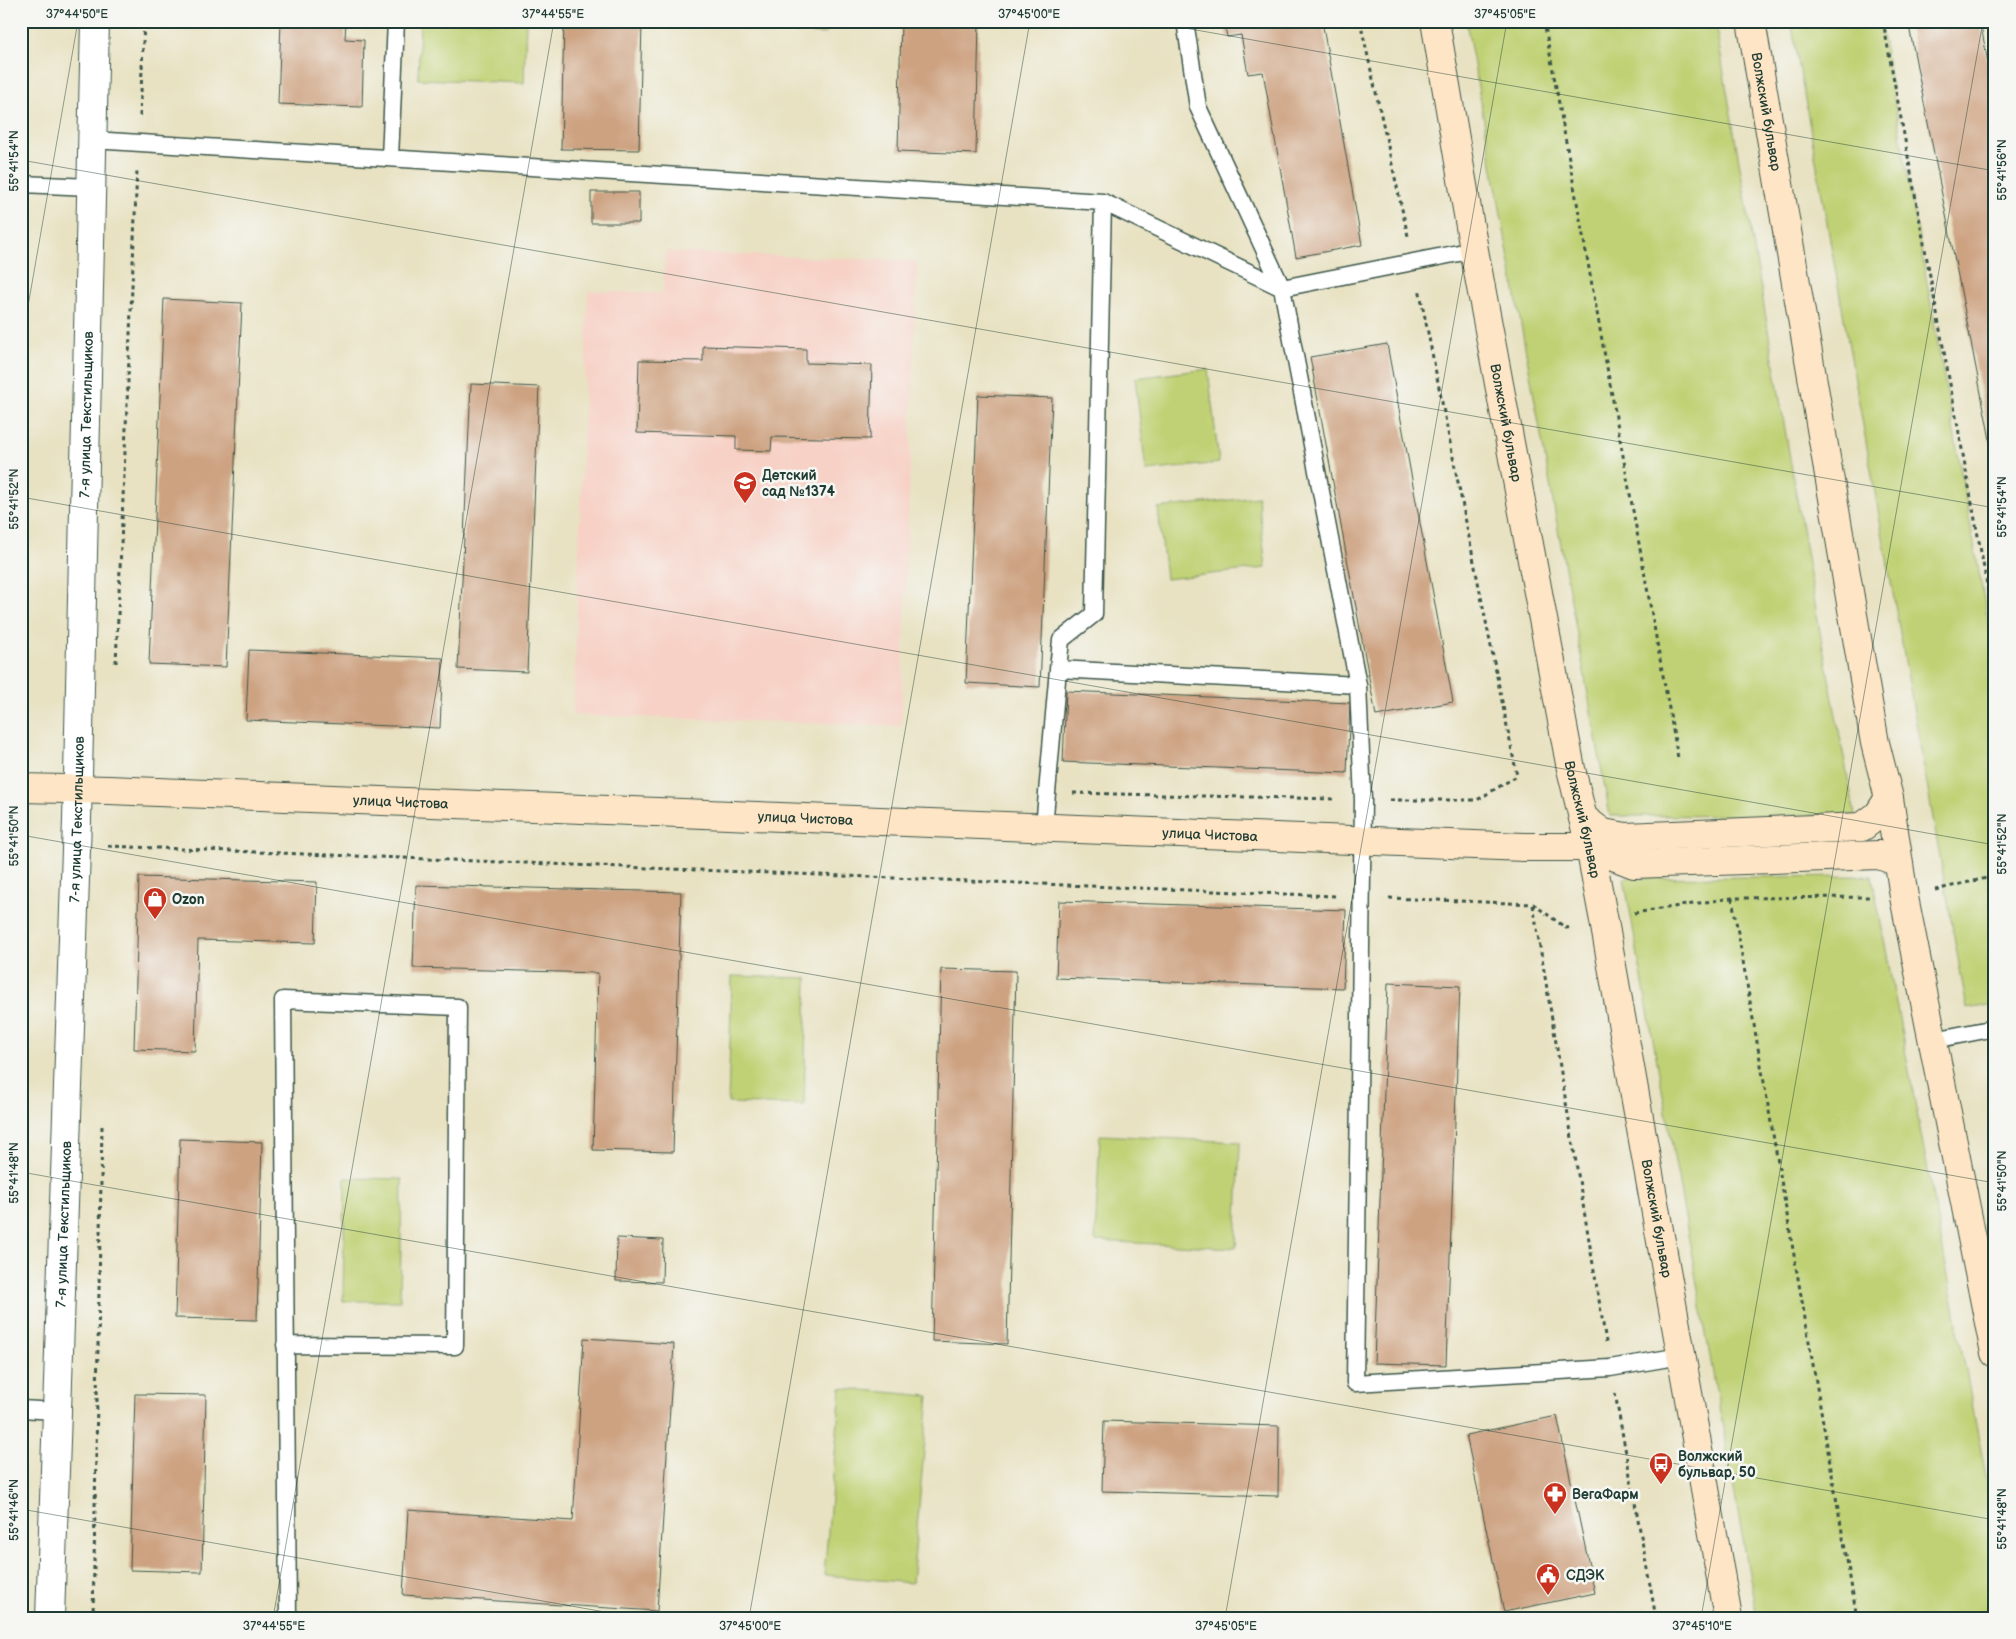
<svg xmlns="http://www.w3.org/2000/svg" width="2016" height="1639" viewBox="0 0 2016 1639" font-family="'Balsamiq Sans',sans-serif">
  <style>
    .built { fill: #f7d1c6 }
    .green { fill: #c0d174; stroke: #708754 }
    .building { fill: #cda281 }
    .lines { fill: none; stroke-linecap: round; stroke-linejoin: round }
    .lane-casing { stroke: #3d5649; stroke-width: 19 }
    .street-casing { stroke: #3d5649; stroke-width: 30 }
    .secondary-casing { stroke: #3d5649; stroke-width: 30 }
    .path { stroke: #3d5649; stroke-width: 3; stroke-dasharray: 4 4; stroke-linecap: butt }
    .lane { stroke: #fff; stroke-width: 16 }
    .street { stroke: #fff; stroke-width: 28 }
    .secondary { stroke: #fee5c5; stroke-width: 28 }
    .ticks { fill: none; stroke: #1f3d34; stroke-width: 1; stroke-opacity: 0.45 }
    .labels { text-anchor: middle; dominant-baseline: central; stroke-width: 5; stroke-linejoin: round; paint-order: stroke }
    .street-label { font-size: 14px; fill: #1f3d34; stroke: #f6f6f2 }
    .poi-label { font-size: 14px; font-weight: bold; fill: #1f3d34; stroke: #f6f6f2; text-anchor: start }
    .neatline { fill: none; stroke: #1f3d34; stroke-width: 2 }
    .ticks-label { font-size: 12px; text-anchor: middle; fill: #1f3d34 }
  </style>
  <rect width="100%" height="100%" fill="#f6f6f2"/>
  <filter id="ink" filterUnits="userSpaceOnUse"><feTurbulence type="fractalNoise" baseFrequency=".02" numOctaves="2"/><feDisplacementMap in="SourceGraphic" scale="10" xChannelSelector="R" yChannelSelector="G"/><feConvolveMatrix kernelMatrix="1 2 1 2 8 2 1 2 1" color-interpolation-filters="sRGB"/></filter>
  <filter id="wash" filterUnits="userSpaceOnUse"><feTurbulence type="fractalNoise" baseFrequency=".0096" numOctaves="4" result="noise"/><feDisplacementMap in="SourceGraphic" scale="20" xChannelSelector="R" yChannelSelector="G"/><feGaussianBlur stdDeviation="1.12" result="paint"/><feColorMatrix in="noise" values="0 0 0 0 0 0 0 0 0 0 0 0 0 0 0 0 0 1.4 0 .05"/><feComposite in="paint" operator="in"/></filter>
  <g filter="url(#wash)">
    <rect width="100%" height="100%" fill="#e8e2c2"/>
    <path class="built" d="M665,252L917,261L901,726L573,715L588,291L663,293Z"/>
    <path class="green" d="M420,21H526L524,83L418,79Z
      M744,21H826V34L743,29Z
      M1466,21H1715L1818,621L1855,815L1610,816Z
      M1791,21H1880L1995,661V1004L1967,1009Z
      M1208,369L1219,463L1146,471L1135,378Z
      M1258,497L1266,568L1166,579L1158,508Z
      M1872,876L1995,1524V1618H1757L1624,878Z
      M732,976L807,978L804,1105L728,1103Z
      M1100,1135L1240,1142L1236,1248L1095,1241Z
      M345,1178L402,1179L400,1301H343Z
      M841,1388L929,1396L912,1583L824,1575Z"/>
    <g id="blocks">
      <path class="building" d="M281,21H346L345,39L364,40L362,107L278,104Z
        M564,21H642L639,150L561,149Z
        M901,21H979L976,154L898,151Z
        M1224,21H1322L1362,245L1296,257L1263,72L1248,74L1241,35L1227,37Z
        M1908,21H1980L1995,99V465Z
        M591,192H639V223H591Z
        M164,299L242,303L226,667L149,664Z
        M1387,344L1453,702L1376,716L1310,357Z
        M703,346L806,349V363L872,365L870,439L772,437L771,451L736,450V436L637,433L639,360L703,361Z
        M471,384L539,387L527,672L458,669Z
        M978,395L1052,398L1040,687L966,683Z
        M249,650L443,658L440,728L246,720Z
        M1066,691L1350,703L1347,773L1063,762Z
        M139,877L317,882L315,943L198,940L195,1051L134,1049Z
        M416,885L681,892L673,1152L593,1150L598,973L413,968Z
        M1059,901L1346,910L1343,988L1056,978Z
        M941,969L1016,971L1007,1344L932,1341Z
        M1388,983L1460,986L1446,1365L1374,1363Z
        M180,1139L262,1142L257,1320L175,1318Z
        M617,1238L663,1240L662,1282L616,1281Z
        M584,1338L674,1344L657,1611L403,1595L408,1510L573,1521Z
        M135,1394L206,1395L202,1572L130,1570Z
        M1557,1416L1595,1593L1504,1612L1466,1435Z
        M1104,1421L1279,1426L1278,1496L1102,1491Z"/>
    </g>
  </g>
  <g filter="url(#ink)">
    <use href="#blocks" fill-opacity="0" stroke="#3d5649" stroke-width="1"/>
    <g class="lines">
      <g class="lane-casing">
        <path id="lane" d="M1185,21L1198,107L1282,288L1358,685
          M92,140L1103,202L1094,614L1061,640L1058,669
          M390,158L396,21
          M21,184L91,187
          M1103,202L1282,288L1474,250
          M1044,827L1058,669L1358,685L1363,800L1355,1383L1610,1368L1681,1356
          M1934,1040L1995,1028
          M285,1345L455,1346L458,1007L283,1000L288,1618
          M21,1409L56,1411"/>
      </g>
      <g class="street-casing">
        <g id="street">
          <path id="s1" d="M50,1618L77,820L95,21"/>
        </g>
      </g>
      <g class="secondary-casing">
        <g id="secondary">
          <path id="s2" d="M1435,21L1474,250L1571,769L1590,847L1604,921L1728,1618"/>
          <path id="s3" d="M1751,21L1875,743L1889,798L1904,897L1995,1353"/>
          <path id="s4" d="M21,788L109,790L1524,847H1590L1634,864L1879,855L1898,862"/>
          <path d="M1583,818L1603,833L1626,837L1862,827L1878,815L1889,798"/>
        </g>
      </g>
      <path class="path" d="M1360,21L1408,236
        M1544,21L1678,758
        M1883,21L1995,628
        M140,116L144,21
        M116,663L137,169
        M1073,793L1336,799
        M1390,800H1477L1517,776L1419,288
        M108,846L1335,896
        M1935,890L1995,876
        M1389,898L1533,904L1566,928L1572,927
        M1732,898L1857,1618
        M1533,905L1606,1342
        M1634,913L1732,898L1872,897
        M1615,1393L1656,1618
        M93,1618L102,1126"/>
      <use href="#lane" class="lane"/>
      <use href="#street" class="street"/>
      <use href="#secondary" class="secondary"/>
    </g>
  </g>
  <path class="ticks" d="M1145,21L1995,171M21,160L1995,508M21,346L78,21M21,497L1995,845M21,835L1995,1183M21,1172L1995,1520M21,1509L639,1618M273,1618L554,21M749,1618L1030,21M1225,1618L1507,21M1701,1618L1983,21"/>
  <defs>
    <g id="school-pin" transform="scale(1.25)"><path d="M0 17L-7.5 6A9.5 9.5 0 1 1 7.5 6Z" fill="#c8321e" stroke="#f6f6f2"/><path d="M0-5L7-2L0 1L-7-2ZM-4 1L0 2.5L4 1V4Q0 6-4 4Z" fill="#fff"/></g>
    <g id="shop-pin" transform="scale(1.25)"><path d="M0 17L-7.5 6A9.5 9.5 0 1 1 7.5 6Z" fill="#c8321e" stroke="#f6f6f2"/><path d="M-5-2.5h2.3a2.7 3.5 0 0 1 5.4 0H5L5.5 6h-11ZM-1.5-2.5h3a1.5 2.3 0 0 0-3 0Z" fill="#fff"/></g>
    <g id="bus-pin" transform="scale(1.25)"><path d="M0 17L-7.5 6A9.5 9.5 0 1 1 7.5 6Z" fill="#c8321e" stroke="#f6f6f2"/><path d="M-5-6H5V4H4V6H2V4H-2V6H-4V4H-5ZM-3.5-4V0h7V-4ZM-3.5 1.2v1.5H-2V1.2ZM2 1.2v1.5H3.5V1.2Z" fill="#fff"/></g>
    <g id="pharmacy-pin" transform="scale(1.25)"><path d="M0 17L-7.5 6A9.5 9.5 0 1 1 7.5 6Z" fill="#c8321e" stroke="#f6f6f2"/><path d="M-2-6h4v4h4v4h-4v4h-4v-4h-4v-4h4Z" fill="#fff"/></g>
    <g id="civic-pin" transform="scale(1.25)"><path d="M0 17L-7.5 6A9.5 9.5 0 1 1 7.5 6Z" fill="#c8321e" stroke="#f6f6f2"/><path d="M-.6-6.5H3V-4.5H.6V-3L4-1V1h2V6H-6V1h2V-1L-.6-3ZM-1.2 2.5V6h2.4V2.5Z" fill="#fff"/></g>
  </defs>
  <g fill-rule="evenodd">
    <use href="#school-pin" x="745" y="483"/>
    <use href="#shop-pin" x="155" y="899"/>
    <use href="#bus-pin" x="1661" y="1464"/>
    <use href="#pharmacy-pin" x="1555" y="1494"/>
    <use href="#civic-pin" x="1548" y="1575"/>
  </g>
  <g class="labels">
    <g class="street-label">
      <text stroke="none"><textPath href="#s3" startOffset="92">Волжский бульвар</textPath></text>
      <text stroke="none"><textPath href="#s1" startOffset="1204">7-я улица Текстильщиков</textPath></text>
      <text stroke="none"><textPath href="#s2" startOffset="408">Волжский бульвар</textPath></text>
      <text stroke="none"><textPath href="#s4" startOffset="380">улица Чистова</textPath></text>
      <text stroke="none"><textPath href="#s4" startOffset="785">улица Чистова</textPath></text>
      <text stroke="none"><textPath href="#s2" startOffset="812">Волжский бульвар</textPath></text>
      <text stroke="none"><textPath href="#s1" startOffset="799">7-я улица Текстильщиков</textPath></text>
      <text stroke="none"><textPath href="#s4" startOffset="1190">улица Чистова</textPath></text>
      <text stroke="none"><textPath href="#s2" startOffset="1218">Волжский бульвар</textPath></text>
      <text stroke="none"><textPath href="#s1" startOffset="394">7-я улица Текстильщиков</textPath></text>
    </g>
    <g class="poi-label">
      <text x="762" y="475">Детский<tspan x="762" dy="16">сад №1374</tspan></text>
      <text x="172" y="899">Ozon</text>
      <text x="1678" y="1456">Волжский<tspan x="1678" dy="16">бульвар, 50</tspan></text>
      <text x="1572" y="1494">ВегаФарм</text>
      <text x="1566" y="1575">СДЭК</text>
    </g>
  </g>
  <rect width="2016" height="1639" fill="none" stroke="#f6f6f2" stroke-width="55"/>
  <rect x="28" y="28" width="1960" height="1584" class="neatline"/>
  <g class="ticks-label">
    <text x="77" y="18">37°44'50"E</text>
    <text x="553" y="18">37°44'55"E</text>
    <text x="1029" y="18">37°45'00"E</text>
    <text x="1505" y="18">37°45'05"E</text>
    <text transform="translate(14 161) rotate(-90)" y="4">55°41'54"N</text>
    <text transform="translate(2002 170) rotate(-90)" y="4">55°41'56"N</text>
    <text transform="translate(14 499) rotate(-90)" y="4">55°41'52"N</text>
    <text transform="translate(2002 507) rotate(-90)" y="4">55°41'54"N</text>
    <text transform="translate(14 836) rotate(-90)" y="4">55°41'50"N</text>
    <text transform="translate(2002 844) rotate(-90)" y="4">55°41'52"N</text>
    <text transform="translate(14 1173) rotate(-90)" y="4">55°41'48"N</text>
    <text transform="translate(2002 1181) rotate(-90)" y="4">55°41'50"N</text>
    <text transform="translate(14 1510) rotate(-90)" y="4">55°41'46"N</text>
    <text transform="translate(2002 1519) rotate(-90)" y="4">55°41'48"N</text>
    <text x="274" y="1630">37°44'55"E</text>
    <text x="750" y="1630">37°45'00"E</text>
    <text x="1226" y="1630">37°45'05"E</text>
    <text x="1702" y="1630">37°45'10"E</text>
  </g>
</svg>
